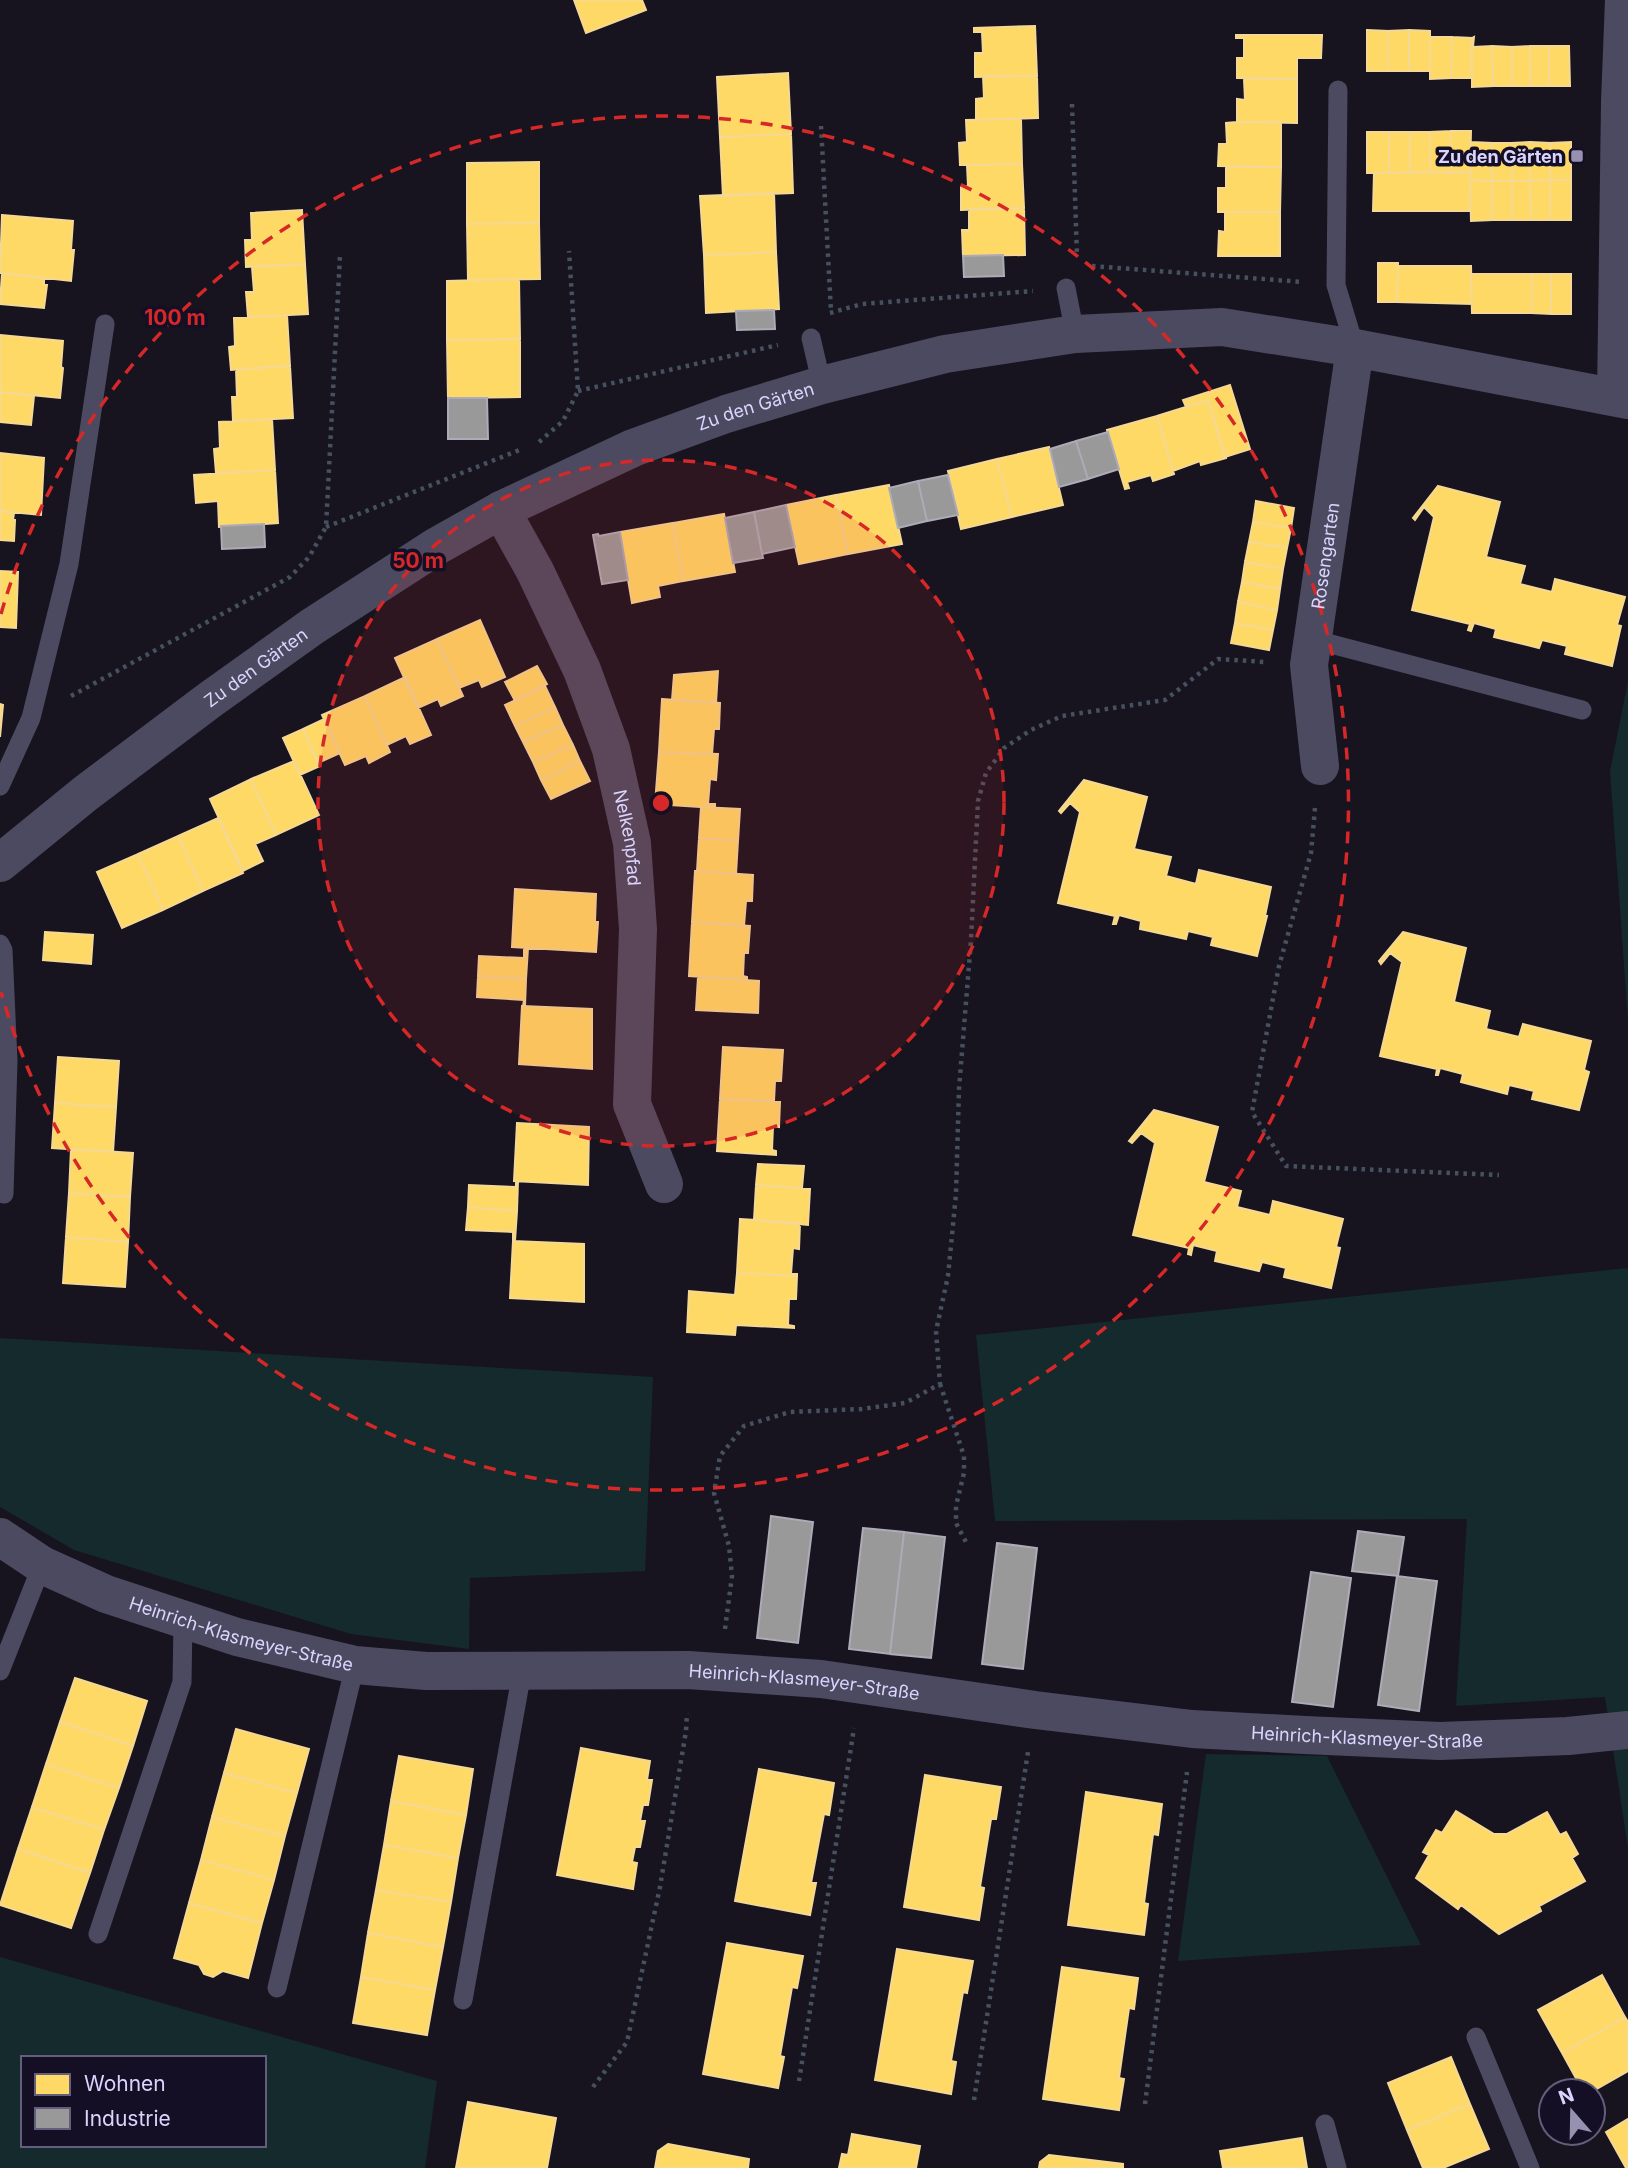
<svg xmlns="http://www.w3.org/2000/svg" width="1628" height="2168" viewBox="0 0 1628 2168" font-family="Inter,sans-serif">
  <style>
    .green { fill: #142a2c; fill-rule: evenodd }
    .homes { fill: #ffd966; stroke: #f4d894; stroke-width: 2 }
    .industry { fill: #999; stroke: #acabb7; stroke-width: 2 }
    .lines { fill: none; stroke-linecap: round; stroke-linejoin: round }
    .path { stroke: #46515f; stroke-width: 4.5; stroke-dasharray: 3.5 5; stroke-linecap: butt }
    .lane { stroke: #4c4a60; stroke-width: 19 }
    .street { stroke: #4c4a60; stroke-width: 38 }
    .ring { fill: none; stroke: #d62828; stroke-width: 3.5; stroke-dasharray: 12 9 }
    .poi-dot { fill: #9691b0; stroke: #140f24; stroke-width: 2.5 }
    .labels { text-anchor: middle; dominant-baseline: central; stroke-width: 7; stroke-linejoin: round; paint-order: stroke }
    .poi-label { font-size: 18px; font-weight: bold; fill: #dad4fe; stroke: #140f24; text-anchor: end }
    .street-label { font-size: 18px; fill: #dad4fe; stroke: #140f24 }
    .centre { fill: #d62828; stroke: #140f24; stroke-width: 3.5 }
    .ring-label { font-size: 21px; text-anchor: middle; font-weight: bold; fill: #d62828; stroke: #140f24; stroke-width: 7; stroke-linejoin: round; paint-order: stroke }
  </style>
  <rect width="100%" height="100%" fill="#17141f"/>
  <path class="green" d="M1628,681V1020L1610,771Z
    M1628,1268V1848L1605,1697L1456,1706L1467,1519L995,1521L976,1335Z
    M0,1338L653,1377L645,1571L470,1578L469,1649L351,1634L74,1550L0,1507Z
    M1206,1754L1327,1756L1421,1945L1178,1961Z
    M0,1957L437,2081L425,2168H0ZM23,2058H264V2145H23Z"/>
  <path class="homes" d="M574,0H642L646,10L586,33Z
    M1035,26L1037,76L975,77V53H983L982,32H974V28Z
    M1367,30L1388,31V71H1367Z
    M1409,30V71H1388V31Z
    M1409,30L1430,31V71H1409Z
    M1236,35H1322L1321,58H1297V79L1237,78V58H1244V38H1236Z
    M1430,37H1452L1451,78L1430,79Z
    M1452,37L1472,38L1471,78H1451Z
    M1474,37L1473,47L1492,46L1493,86L1472,87V38Z
    M1492,46L1512,47V86H1493Z
    M1530,46H1549V86H1531Z
    M1530,46L1531,86H1512V47Z
    M1549,46H1569L1570,86H1549Z
    M788,73L791,134L720,137L717,77Z
    M983,76H1037L1038,118L976,120V99L984,98Z
    M1244,79H1297V123L1237,122V99L1245,100Z
    M1021,119L1022,164L960,165L959,143L967,142L966,120Z
    M1237,122H1281V167L1218,166L1219,144H1227L1226,123Z
    M1451,131L1450,173L1430,172V132Z
    M1451,131H1471L1470,172L1450,173Z
    M1367,132H1389V173H1367Z
    M1389,132H1410V172L1389,173Z
    M1410,132H1430V172H1410Z
    M791,134L793,193L723,196L720,137Z
    M1471,142L1492,143V181L1470,180Z
    M1530,142V181H1512V143Z
    M1530,142L1550,143V180L1530,181Z
    M1571,142V180H1550V143Z
    M1492,143H1512V181H1492Z
    M539,162V223L467,224V163Z
    M1022,164L1024,208L961,210V187L968,186L967,165Z
    M1226,167H1281L1280,212H1218V188H1226Z
    M1470,172V211H1373L1374,173Z
    M1470,180L1492,181V220L1471,221Z
    M1550,180V220H1531L1530,181Z
    M1550,180H1571V220H1550Z
    M1492,181H1512V220H1492Z
    M1512,181H1530L1531,220H1512Z
    M774,193L776,252L704,255L700,196Z
    M1024,208L1025,255L963,256L962,230H969V209Z
    M302,210L305,264L246,267L245,240H252L251,213Z
    M1225,212H1280V256H1218L1219,231L1225,232Z
    M2,215L73,221L71,250H74L71,281L0,273Z
    M539,223L540,279L468,280L467,224Z
    M776,252L779,309L706,313L704,255Z
    M1378,263H1398L1397,302H1378Z
    M305,264L308,314L248,317L246,292H254L252,267Z
    M1398,266H1471L1472,304L1397,302Z
    M2,273L44,278V285H47L44,308L0,304Z
    M1471,274H1532V313H1472Z
    M1532,274H1551V314L1532,313Z
    M1551,274H1571V314H1551Z
    M519,279L520,339L447,340V281Z
    M287,315L290,366L231,370L229,347L235,346L234,318Z
    M0,335L63,341L61,367L63,368L60,398L0,392Z
    M520,339V397L448,398L447,340Z
    M290,366L293,418L233,421L232,397H237L236,369Z
    M1230,385L1250,449L1225,457L1208,400L1186,407L1183,400Z
    M0,392L34,396L31,425L0,422Z
    M1208,400L1226,458L1201,465L1200,461L1173,471L1157,416Z
    M1157,416L1174,474L1153,481L1151,475L1127,482L1129,488L1125,489L1107,430Z
    M272,419L275,470L216,473L214,449L220,448L219,422Z
    M1049,447L1063,505L1012,517L997,459Z
    M0,453L44,458L41,515L0,511Z
    M997,459L1012,517L961,529L948,471Z
    M275,470L278,523L219,527L218,501L196,503L194,475Z
    M889,485L902,544L848,554L836,495Z
    M1438,486L1500,502L1486,557L1525,566L1520,584L1552,592L1555,579L1625,597L1617,625L1621,626L1612,666L1565,654L1567,646L1542,640L1539,648L1494,637L1496,629L1474,623L1471,631L1468,630L1470,624L1412,610L1434,517L1424,507L1415,520L1413,518Z
    M836,495L848,554L799,564L786,505Z
    M1256,501L1294,508L1291,528L1253,522Z
    M0,511L14,513L13,520H15L14,541L0,540Z
    M724,514L735,572L683,581L673,523Z
    M1253,522L1291,528L1287,548L1249,542Z
    M673,523L683,581L658,586L660,597L632,603L620,532Z
    M1249,542L1287,548L1283,569L1245,562Z
    M1245,562L1283,569L1280,589L1242,582Z
    M0,571L18,572L16,628L0,627Z
    M1242,582L1280,589L1277,610L1238,602Z
    M1238,602L1277,610L1273,630L1235,623Z
    M480,620L505,677L482,687L479,680L459,688L437,639Z
    M1235,623L1273,630L1269,650L1231,643Z
    M437,639L463,696L441,706L438,699L418,708L395,658Z
    M537,666L547,684L515,701L505,682Z
    M718,671L716,703L672,700L674,675Z
    M405,677L431,735L410,744L406,736L387,745L365,696Z
    M545,686L555,707L515,726L505,705Z
    M365,696L390,752L369,763L366,756L345,765L322,715Z
    M662,699L720,703L719,729H714L712,754L659,752Z
    M0,704L3,705L0,737Z
    M555,707L563,725L523,742L515,726Z
    M324,719L340,753L318,763L303,729Z
    M563,725L573,745L533,762L523,742Z
    M303,729L320,766L300,775L283,738Z
    M573,745L580,761L541,780L533,762Z
    M659,752L718,754L716,780L710,779L708,804H715V808L655,804Z
    M294,761L319,815L276,835L251,779Z
    M580,761L590,781L551,799L541,780Z
    M251,779L276,835L255,844L263,861L243,871L210,799Z
    M1084,780L1147,797L1134,849L1171,857L1166,876L1196,884L1199,870L1271,887L1265,916H1267L1257,956L1211,945L1213,937L1188,931L1186,939L1140,929L1141,921L1119,915L1116,924H1113L1115,916L1058,903L1080,812L1070,803L1061,813L1059,811Z
    M701,807L740,809L738,841L699,838Z
    M218,818L243,873L203,891L178,836Z
    M178,836L203,891L163,910L138,854Z
    M699,838L738,841L736,874L697,871Z
    M138,854L163,910L122,928L97,872Z
    M695,871L753,875L752,901H746L744,926L692,922Z
    M515,889L596,894L595,922H598L596,952L512,947Z
    M692,922L750,926L748,953H744L743,976L747,977V980L689,976Z
    M45,932L93,935L91,964L43,960Z
    M1403,932L1466,948L1454,1002L1490,1011L1486,1029L1519,1037L1523,1024L1591,1041L1584,1070L1589,1072L1579,1110L1532,1099L1534,1091L1509,1085L1507,1094L1461,1082L1463,1074L1440,1068L1438,1075H1436L1437,1069L1380,1056L1402,962L1390,953L1381,964L1379,961Z
    M524,948H528L526,979L478,976L479,956L524,958Z
    M478,976L526,979L525,1006H523L524,1000L477,997Z
    M698,977L759,981L758,1013L696,1010Z
    M522,1006L592,1009V1069L519,1064Z
    M723,1047L783,1050L781,1081H775L774,1101L720,1099Z
    M58,1057L119,1061L116,1107L55,1103Z
    M720,1099L780,1102L779,1127L773,1126L772,1150L776,1151V1155L717,1151Z
    M55,1103L116,1107L113,1152L52,1148Z
    M1154,1110L1218,1127L1204,1182L1241,1191L1237,1207L1270,1215L1273,1201L1343,1219L1336,1247L1340,1248L1331,1288L1284,1277L1286,1268L1262,1262L1259,1271L1215,1261L1217,1251L1193,1245L1191,1255L1188,1254L1189,1248L1133,1235L1155,1143L1141,1133L1132,1143L1129,1141Z
    M517,1123L589,1127L588,1185L514,1181Z
    M71,1149L133,1153L130,1197L69,1193Z
    M758,1164L804,1166L802,1188L756,1185Z
    M516,1181H518L517,1211L468,1207L469,1185L516,1187Z
    M756,1185L810,1189L808,1225L754,1220Z
    M69,1193L130,1197L128,1242L66,1237Z
    M468,1207L517,1211L515,1241H513V1232L466,1230Z
    M740,1219L800,1223L799,1249L793,1248L791,1274H797V1276L737,1273Z
    M66,1237L128,1242L125,1287L63,1283Z
    M513,1241L584,1244V1302L510,1298Z
    M737,1273L797,1276L796,1299H789L788,1325L794,1326V1328L736,1325L735,1335L687,1332L689,1291L735,1295Z
    M75,1678L147,1701L133,1746L60,1722Z
    M60,1722L133,1746L119,1788L46,1764Z
    M236,1729L309,1749L297,1793L224,1773Z
    M581,1748L650,1761L647,1780H652L648,1805H643L640,1821H645L640,1847H635L632,1862L637,1863L633,1889L557,1875Z
    M399,1756L473,1769L466,1815L391,1801Z
    M46,1764L119,1788L104,1830L32,1807Z
    M759,1769L834,1783L829,1815L824,1814L811,1883H816L810,1915L735,1901Z
    M224,1773L297,1793L285,1836L212,1817Z
    M925,1775L1001,1787L996,1819H991L980,1887L984,1888L979,1920L904,1907Z
    M1086,1792L1162,1804L1158,1835L1153,1834L1144,1903L1148,1904L1144,1935L1068,1925Z
    M391,1801L466,1815L458,1858L384,1845Z
    M32,1807L104,1830L90,1873L18,1849Z
    M1456,1811L1494,1834H1507L1547,1812L1560,1835L1566,1832L1578,1854L1572,1858L1585,1881L1539,1906L1541,1911L1499,1934L1461,1905L1458,1909L1416,1878L1429,1855L1423,1852L1436,1830L1442,1833Z
    M212,1817L285,1836L274,1880L201,1860Z
    M384,1845L458,1858L451,1902L376,1890Z
    M18,1849L90,1873L71,1928L0,1905Z
    M201,1860L274,1880L262,1923L189,1903Z
    M376,1890L451,1902L443,1947L368,1933Z
    M189,1903L262,1923L248,1978L223,1971L213,1977L204,1974L199,1965L174,1958Z
    M368,1933L443,1947L435,1990L361,1977Z
    M727,1943L803,1956L797,1988L792,1987L780,2056L784,2057L778,2088L703,2074Z
    M897,1949L973,1961L967,1993L963,1992L951,2061L956,2062L951,2094L875,2080Z
    M1062,1967L1138,1978L1134,2009L1129,2008L1119,2078L1124,2079L1119,2110L1043,2099Z
    M1602,1975L1625,2017L1562,2053L1538,2010Z
    M361,1977L435,1990L427,2035L353,2023Z
    M1625,2017L1628,2022V2071L1593,2091H1583L1562,2053Z
    M1451,2057L1470,2104L1407,2130L1388,2083Z
    M468,2102L556,2118L547,2168H456Z
    M1470,2104L1489,2149L1443,2168H1423L1407,2130Z
    M1628,2119V2168H1626L1606,2132Z
    M852,2134L920,2146L916,2168H839L842,2154L848,2155Z
    M1302,2138L1307,2168H1223L1220,2151Z
    M668,2144L749,2159L748,2168H655L658,2151Z
    M1049,2155L1123,2164V2168H1039L1040,2162Z"/>
  <path class="industry" d="M1003,255L1004,276L964,277L963,256Z
    M774,310L775,329L737,330L736,311Z
    M448,398H487L488,439H448Z
    M1108,432L1119,469L1088,479L1076,441Z
    M1076,441L1088,479L1059,487L1050,449Z
    M948,475L958,515L927,521L918,481Z
    M918,481L927,521L898,528L889,488Z
    M786,505L795,547L762,554L754,512Z
    M754,512L763,558L733,563L725,518Z
    M264,524L265,547L222,549L221,526Z
    M620,532L628,580L602,584L593,535L598,534L599,536Z
    M771,1516L813,1522L798,1643L757,1638Z
    M863,1528L904,1532L890,1654L849,1649Z
    M1358,1531L1404,1537L1398,1576L1352,1571Z
    M904,1532L945,1537L931,1658L890,1654Z
    M997,1543L1037,1548L1023,1669L982,1664Z
    M1311,1572L1351,1578L1333,1707L1292,1702Z
    M1397,1576L1437,1581L1419,1711L1378,1705Z"/>
  <g class="lines">
    <path class="path" d="M1072,104L1077,257
      M821,126L831,311
      M1092,266L1303,282
      M830,313L862,304L1033,291
      M578,391L778,345
      M539,442L563,421L578,391L569,251
      M326,527L522,449
      M71,696L290,577L309,557L326,527L340,255
      M1315,808L1311,853L1279,966L1252,1112L1286,1166L1499,1175
      M940,1384L964,1456V1473L956,1506V1523L967,1544
      M725,1629L732,1576L729,1546L714,1493L720,1456L744,1426L790,1412L862,1409L905,1403L940,1384L936,1331L948,1276L956,1194L959,1089L971,940L978,801L986,773L1004,748L1031,730L1062,716L1165,700L1218,659L1265,662
      M799,2081L854,1728
      M593,2087L627,2042L660,1887L686,1731L687,1713
      M974,2100L1028,1752
      M1145,2104L1187,1772"/>
    <path class="lane" d="M1338,90L1336,285L1355,348
      M1066,288L1075,334
      M811,338L822,385
      M1312,639L1582,710
      M0,786L31,718L69,564L105,324
      M0,944L3,950L8,1061L4,1194
      M0,1671L42,1565
      M98,1934L182,1682L183,1620
      M277,1988L355,1665
      M463,2000L522,1672
      M1476,2037L1530,2168
      M1325,2124L1337,2168"/>
    <g class="street">
      <path d="M1616,397L1620,102L1624,0"/>
      <path id="s1" d="M501,510L535,571L582,670L611,749L632,843L638,929L632,1104L664,1184"/>
      <path id="s2" d="M1320,766L1309,665L1355,348"/>
      <path id="s3" d="M0,863L86,793L211,699L313,626L437,546L501,510L633,448L726,414L822,385L945,354L1075,334L1222,327L1355,348L1628,400"/>
      <path id="s4" d="M0,1537L42,1565L106,1594L237,1637L355,1665L426,1671L688,1670L821,1679L1035,1710L1192,1729L1305,1735L1440,1741L1568,1736L1628,1730"/>
    </g>
  </g>
  <circle cx="661" cy="803" r="343" fill="#d62828" fill-opacity=".12"/>
  <g class="ring">
    <circle cx="661" cy="803" r="343"/>
    <path d="M1 614A687 687 0 1 1 1 992"/>
  </g>
  <rect class="poi-dot" x="1570" y="149" width="14" height="14" rx="3.5"/>
  <g class="labels">
    <g class="poi-label">
      <text x="1563" y="156">Zu den Gärten</text>
    </g>
    <g class="street-label">
      <text stroke="none"><textPath href="#s3" startOffset="889">Zu den Gärten</textPath></text>
      <text stroke="none"><textPath href="#s2" startOffset="212">Rosengarten</textPath></text>
      <text stroke="none"><textPath href="#s3" startOffset="322">Zu den Gärten</textPath></text>
      <text stroke="none"><textPath href="#s1" startOffset="354">Nelkenpfad</textPath></text>
      <text stroke="none"><textPath href="#s4" startOffset="262">Heinrich-Klasmeyer-Straße</textPath></text>
      <text stroke="none"><textPath href="#s4" startOffset="830">Heinrich-Klasmeyer-Straße</textPath></text>
      <text stroke="none"><textPath href="#s4" startOffset="1396">Heinrich-Klasmeyer-Straße</textPath></text>
    </g>
  </g>
  <circle cx="661" cy="803" r="10" class="centre"/>
  <g class="ring-label">
    <text x="175" y="325">100 m</text>
    <text x="418" y="568">50 m</text>
  </g>
  <rect x="21" y="2056" width="245" height="91" fill="#140f24" stroke="#635e7b" stroke-width="2"/>
  <rect x="35" y="2074" width="35" height="21" fill="#ffd966" stroke="#635e7b" stroke-width="2"/>
  <text x="84" y="2091" font-size="21" fill="#dad4fe">Wohnen</text>
  <rect x="35" y="2108" width="35" height="21" fill="#999999" stroke="#635e7b" stroke-width="2"/>
  <text x="84" y="2126" font-size="21" fill="#dad4fe">Industrie</text>
  <g transform="translate(1572 2112) rotate(340)"><circle r="33" fill="#140f24" stroke="#635e7b" stroke-width="2"/>
  <path d="M0-5L12 26L0 18L-12 26Z" fill="#9691b0"/>
  <text y="-10" font-size="19" font-weight="bold" text-anchor="middle" fill="#dad4fe">N</text>
  </g>
</svg>
